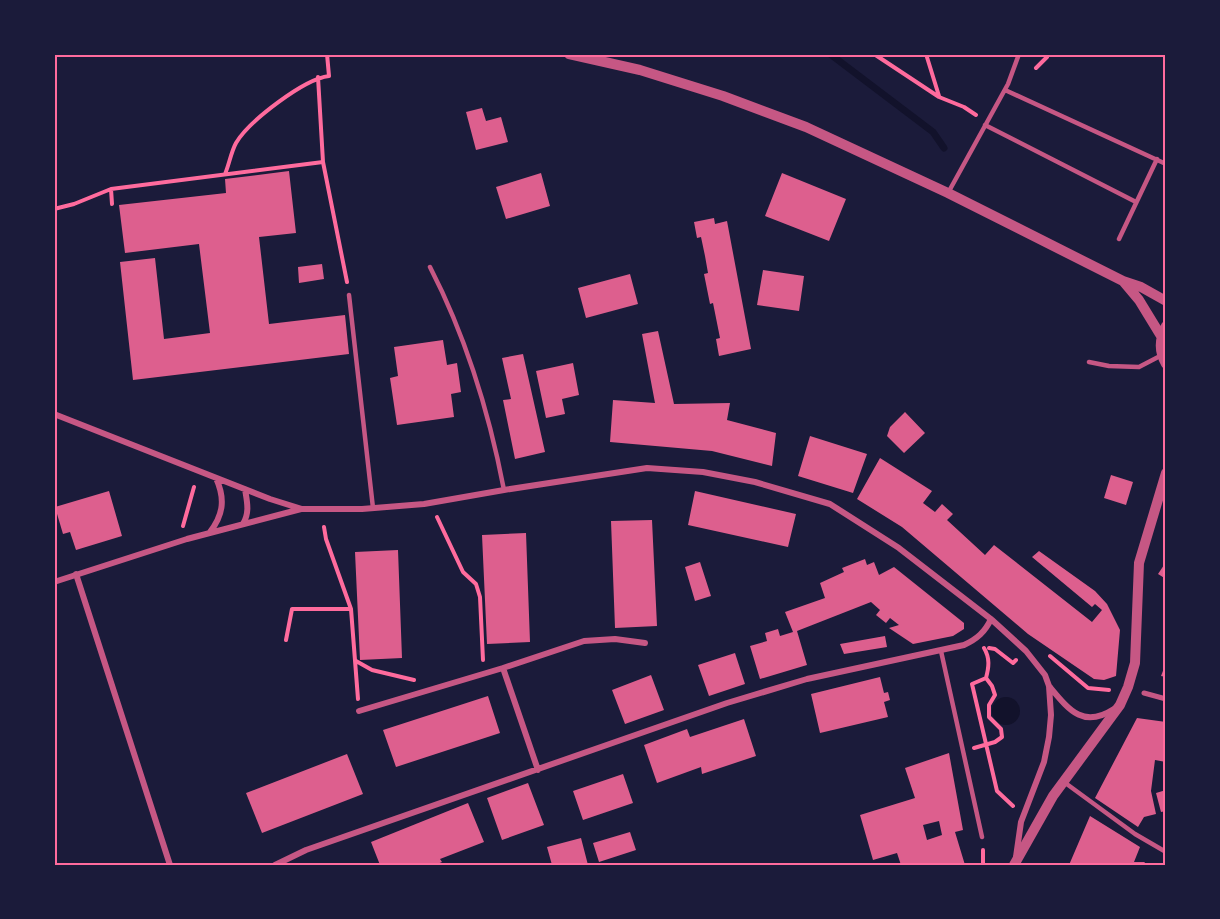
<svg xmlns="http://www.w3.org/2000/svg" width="1220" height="919" viewBox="0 0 1220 919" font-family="Barlow,sans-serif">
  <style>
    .water { fill: #12122b }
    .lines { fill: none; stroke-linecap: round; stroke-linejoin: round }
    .stream { stroke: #12122b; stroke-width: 7 }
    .building { fill: #dd5f8e; fill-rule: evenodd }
    .path { stroke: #ff6b9d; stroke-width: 4 }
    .service { stroke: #c65784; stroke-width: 4.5 }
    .pedestrian { stroke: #c65784; stroke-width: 5 }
    .minor { stroke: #c65784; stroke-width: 6 }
    .tertiary { stroke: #c65784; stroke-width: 10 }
    .neatline { fill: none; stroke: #ff6b9d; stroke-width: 2 }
  </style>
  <rect width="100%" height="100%" fill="#1b1b3a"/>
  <path class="water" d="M992 711a14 14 0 1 1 28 0a14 14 0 1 1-28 0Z"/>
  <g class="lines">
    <path class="stream" d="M830,54L933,132L944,148"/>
  </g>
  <path class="building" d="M482,108L486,121L501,117L508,142L476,150L466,112Z
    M289,171L296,233L259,237L269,324L345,315L349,354L133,380L120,262L155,258L164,339L210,333L199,244L125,253L119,205L226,193L225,179Z
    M541,173L550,206L506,219L496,187Z
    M782,173L846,199L829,241L765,216Z
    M714,218L715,224L727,221L751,349L719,356L716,339L720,338L713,303L710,304L704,274L708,273L705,256L701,237L697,238L694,222Z
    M322,264L324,279L299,283L298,267Z
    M763,270L804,276L799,311L757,305Z
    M630,274L638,304L586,318L578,288Z
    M658,331L674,404L730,403L727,420L776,433L772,466L712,451L610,442L613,400L655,403L642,334Z
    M443,340L447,365L457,363L461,392L451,394L454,417L397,425L390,378L398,376L394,347Z
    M523,354L545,452L515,459L503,400L511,399L502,358Z
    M573,363L579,395L562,399L565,414L546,418L536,371Z
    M905,412L925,433L904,453L887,436L890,427Z
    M810,436L867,454L853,493L798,476Z
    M880,458L932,491L923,503L935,512L942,504L953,514L947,520L985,555L994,545L1092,622L1102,610L1095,604L1092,607L1032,557L1039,551L1095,591L1107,604L1120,630L1116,676L1104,680L1094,679L1028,634L902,527L857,499Z
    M1111,475L1133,482L1126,505L1104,498Z
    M109,491L122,536L76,550L70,532L63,534L55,507Z
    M695,491L796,514L788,547L688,525Z
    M652,520L657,626L615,628L611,521Z
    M526,533L530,642L487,644L482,535Z
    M398,550L402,658L360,660L355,552Z
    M865,559L867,565L874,562L879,575L894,567L964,623V629L953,636L913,644L889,628L899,625L890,618L886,623L876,615L880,610L871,602L797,631L807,665L760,679L750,646L767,641L765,633L778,629L780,636L793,632L785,612L825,598L820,583L844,572L842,568Z
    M700,562L711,596L695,601L685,567Z
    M1166,562V579L1158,574Z
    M885,636L887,647L844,654L840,644Z
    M735,653L745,684L709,696L698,665Z
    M1166,663V677L1161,676Z
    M651,675L664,710L625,724L612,690Z
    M880,677L884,693L888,692L890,700L884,702L888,717L820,733L811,694Z
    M488,696L500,733L396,767L383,730Z
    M1137,718L1166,722V762L1155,760L1151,791L1156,814L1144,817L1138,827L1095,798Z
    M744,719L756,756L702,774L701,767L657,783L644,745L687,729L690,737Z
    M949,753L963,830L955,832L965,865H901L897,853L873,860L860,815L915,798L905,768ZM939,821L942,835L927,840L923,825Z
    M347,754L363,794L262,833L246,793Z
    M623,774L633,803L583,820L573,791Z
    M528,783L544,825L502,840L487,798Z
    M1166,790V811L1161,812L1156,793Z
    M468,803L484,842L440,859L442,862L435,865H380L371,842Z
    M1090,816L1140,847L1134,862H1145L1143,865H1069Z
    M630,832L636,850L599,862L593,843Z
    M581,838L588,865H552L547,847Z"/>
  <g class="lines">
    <path class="path" d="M874,54L939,97L964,107L976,115
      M926,54L939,96
      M1036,68L1047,57
      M318,77L323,162
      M225,174C229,165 231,152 236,143C249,121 304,79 329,76L327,54
      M112,204L111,189L323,162L347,282
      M54,209L74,204L111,189
      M437,517L463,572L476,584L480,597L483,660
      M183,526L194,487
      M324,527L326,539L351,609L358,699
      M286,640L292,609H351
      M984,648C990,658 989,667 986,678L972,684L997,791L1013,806
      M989,648L995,649L1013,663L1016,660
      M1050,656L1088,688L1109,690
      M356,661L372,670L414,680
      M974,748L995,742L1002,737L1001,729L989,717V705L995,695L992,686L986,678
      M983,850V865"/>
    <path class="service" d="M1005,90L1166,164
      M985,125L1136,202
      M948,193L1008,84L1019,54
      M1119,239L1157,159
      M430,267C466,337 489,412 504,490
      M349,295L373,508
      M1089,362L1109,366L1139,367L1162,355
      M941,651L982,837
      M1064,782L1135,834L1166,852"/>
    <path class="pedestrian" d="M1144,693L1166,699"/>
    <path class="minor" d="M54,414L270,499L302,509H362L424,504L504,490L647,468L703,472L755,482L830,504L899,548L991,619L1026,651L1045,675L1049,686L1051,715L1049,737L1044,762L1021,822L1016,857
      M243,524C250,512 247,502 245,489
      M210,532C224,514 225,498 216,478
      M76,574L170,865
      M54,582L187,539L301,509
      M503,668L584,641L615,639L645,643
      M1049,686C1069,710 1083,729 1114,709
      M359,711L503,668L538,770
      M275,865L306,850L727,703L807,679L964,645C977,639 985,632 991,619"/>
    <path class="tertiary" d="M569,54L640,70L723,96L806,127L948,193L1123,281L1141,287L1166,301
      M1123,281L1139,300L1161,336
      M1166,326C1159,340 1159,351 1166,364
      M1014,865L1053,796L1120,705L1128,687L1135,663L1139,563L1166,473"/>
  </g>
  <rect width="1220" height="919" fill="none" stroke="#1b1b3a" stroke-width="111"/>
  <rect x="56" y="56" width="1108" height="808" class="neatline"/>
</svg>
